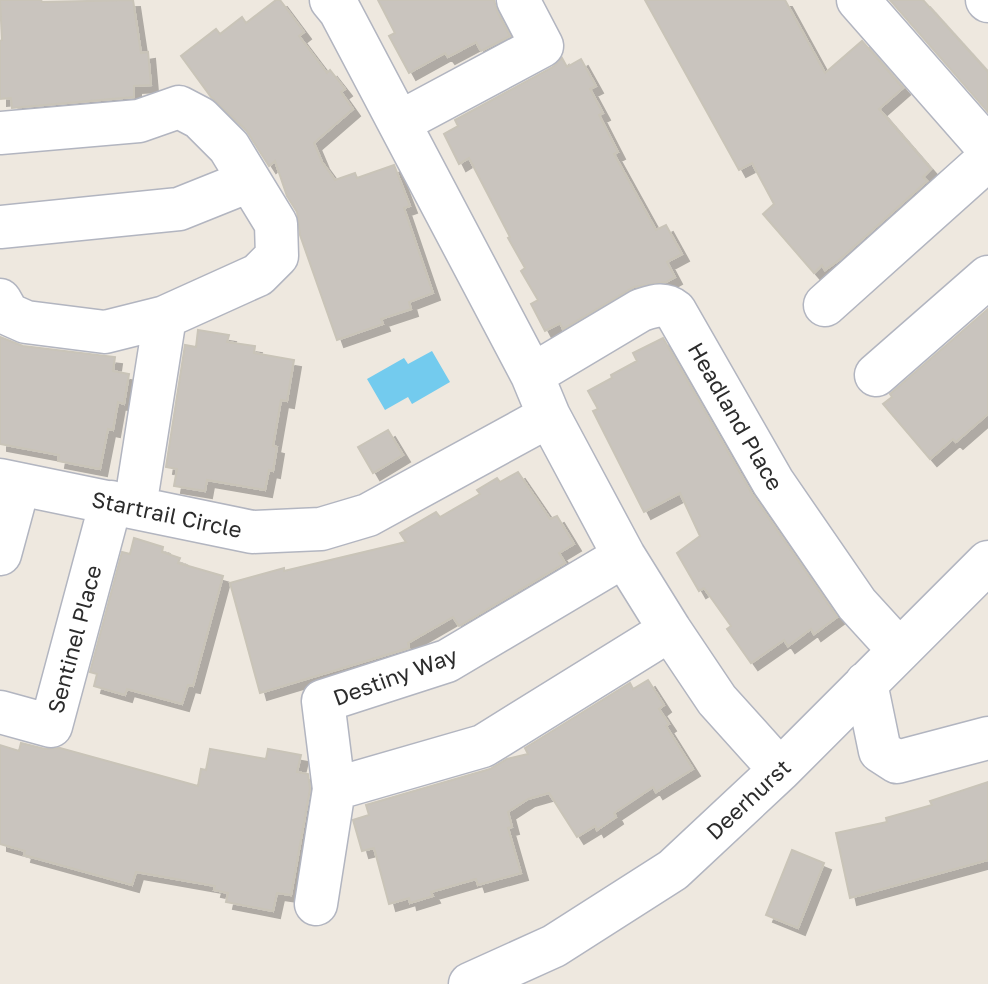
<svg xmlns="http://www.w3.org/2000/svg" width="988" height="984" viewBox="0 0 988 984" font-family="'Golos Text',sans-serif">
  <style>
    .water { fill: #73cbee }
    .building { fill: #c9c4be; stroke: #c9c4b8; stroke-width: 2; filter: url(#shadow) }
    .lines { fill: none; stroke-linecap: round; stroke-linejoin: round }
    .minor-casing { stroke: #b2b5c0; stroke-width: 45 }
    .minor { stroke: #fff; stroke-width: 42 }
    .labels { text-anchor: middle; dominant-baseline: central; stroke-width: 6; stroke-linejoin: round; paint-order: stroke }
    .street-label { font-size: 22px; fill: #2c2c2c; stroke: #fff }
  </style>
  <defs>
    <filter id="shadow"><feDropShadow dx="7" dy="7" stdDeviation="0" flood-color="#0004"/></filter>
  </defs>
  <rect width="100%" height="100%" fill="#eee8df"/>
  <path class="water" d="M432,351L450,382L412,404L408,397L385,410L367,379L404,358L408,364Z"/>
  <path class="building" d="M0,0H41L42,2L133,0L141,53L148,52L151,85L134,86V97L12,108L11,98L0,99V41L2,40Z
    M276,0H280L304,32L299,36L327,73L330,70L345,89L341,92L353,109L314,143L322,162L335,180L355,173L357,178L394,165L410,206L404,208L433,293L409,302L411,309L381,319L383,324L337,340L300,235L297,212L287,196L275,161L269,166L246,130L211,97L181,56L216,29L220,34L242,17L246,23Z
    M378,0H494L497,11L510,36L481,51L476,42L448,57L445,53L409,73L389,36L395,33Z
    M645,0H785L825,73L862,41L903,88L879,109L931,169L923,177L927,181L839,260L825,270L822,265L814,273L763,214L774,204L752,163L739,170Z
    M890,0H923L988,72V112Z
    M562,58L567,67L581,59L596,86L590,89L603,113L599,115L618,152L614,154L656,230L666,225L682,254L667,262L675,277L666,282L634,287L563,329L560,323L545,331L531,304L538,300L521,271L525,268L508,238L510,237L469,158L459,164L444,134L458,126L455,120L553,67Z
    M988,309V414L956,442L953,439L930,459L883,404L892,397L890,394Z
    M198,330L229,335L227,342L255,346L254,353L294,360L287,401L281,400L273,446L277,447L273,471L269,470L265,490L207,480L205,491L174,486L177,469L166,467L185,345L196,347Z
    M0,337L23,346L115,357L113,371L129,374L124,404L118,402L113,430L108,429L100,469L58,461L59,455L0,444Z
    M663,338L752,494L837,617L814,634L811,629L788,646L784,640L751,663L727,629L731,626L704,588L699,591L677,553L700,536L680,493L644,512L593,411L598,409L588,391L612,378L611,375L637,361L633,353Z
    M388,430L403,455L373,473L358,447Z
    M518,472L550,519L557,516L574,544L559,553L565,563L459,626L453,617L408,643L409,648L260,693L230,583L284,568V571L406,542L400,533L436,512L440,517L480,494L477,490L497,478L500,482Z
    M134,538L163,547L162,552L180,558L178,563L223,576L193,686L188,685L182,704L127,689L125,695L94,686L97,674L90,672L122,552L130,554Z
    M648,680L664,705L659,709L669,724L666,726L693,769L656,792L653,787L614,813L616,817L597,830L595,826L577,837L549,793L528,799L508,812L512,827L508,828L521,873L478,885L476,879L431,892L433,896L410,903L409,898L389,904L374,848L362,851L353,820L369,815L366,805L490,769L507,759L528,754L525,748L630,683L633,689Z
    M21,743L45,749L60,748L198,786L201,769L206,770L210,749L266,759L268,749L301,755L297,772L308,774L310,789L291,895L277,893L273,911L226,902L228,893L214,890L215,886L136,872L132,885L24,855L25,851L0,844V745L19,751Z
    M988,782V860L850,898L836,833L887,822L886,818L932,805L930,801Z
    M792,850L824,863L798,928L766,915Z"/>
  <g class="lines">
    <g class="minor-casing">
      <path id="minor" d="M331,0L340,11L532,375L549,416L624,556L670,630L717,700L780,770
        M858,0L988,148
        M987,0L988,1
        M400,122L542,46L518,0
        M0,133L139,121L179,107L200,118L229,147L276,224L277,256L258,275L165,317L135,507
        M0,227L179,209L249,181
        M0,300L8,314L26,322L105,332L165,317
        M825,305L988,159
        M532,375L641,310C654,306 664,302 675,311L773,482L857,604L899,650
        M876,375L988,277
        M0,480L252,532L321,529L368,515L549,416
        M0,554L19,484
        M866,683L880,751L897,762L988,738
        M0,712L51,726L111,502
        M334,789L323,701L447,661L624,556
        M316,904L334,789L483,746L670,630
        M470,984L554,946L673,870L780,770L988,562"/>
    </g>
    <use href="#minor" class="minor"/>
  </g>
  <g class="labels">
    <g class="street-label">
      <text transform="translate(736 416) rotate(60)">Headland Place</text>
      <text transform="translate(167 514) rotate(12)">Startrail Circle</text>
      <text transform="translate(74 639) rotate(-75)">Sentinel Place</text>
      <text transform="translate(395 676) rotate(-20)">Destiny Way</text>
      <text transform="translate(748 799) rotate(-43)">Deerhurst</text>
    </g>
  </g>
</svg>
